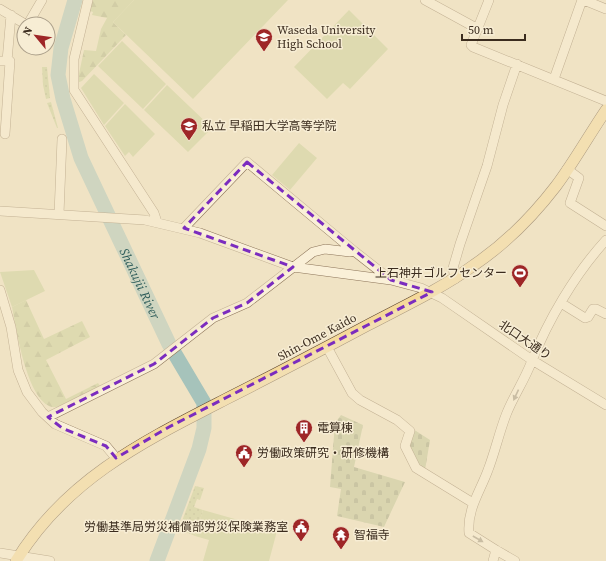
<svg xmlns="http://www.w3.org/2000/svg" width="606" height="561" viewBox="0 0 606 561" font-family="'Source Serif 4','Noto Sans JP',serif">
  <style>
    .grass { fill: url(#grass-dots) }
    .forest { fill: url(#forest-firs) }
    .cemetery { fill: url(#cemetery-stones) }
    .park { fill: #c8cf97 }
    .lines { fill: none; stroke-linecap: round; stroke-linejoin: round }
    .river { stroke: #a6c3bb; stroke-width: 15 }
    .minor-casing { stroke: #8c7459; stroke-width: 10 }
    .major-casing { stroke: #5a422e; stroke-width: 12 }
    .minor { stroke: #faf0d8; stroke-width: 9 }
    .major { stroke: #f5d99a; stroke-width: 11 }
    .oneway { fill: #9a8e7b }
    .marked { fill: none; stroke: #7b2cbf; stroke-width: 3; stroke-dasharray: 8 5; stroke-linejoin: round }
    .labels { text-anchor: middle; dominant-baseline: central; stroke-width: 3; stroke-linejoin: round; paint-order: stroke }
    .poi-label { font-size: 12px; fill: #3b2c1e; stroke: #f7edd4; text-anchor: start }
    .street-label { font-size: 12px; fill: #3b2c1e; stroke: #f7edd4 }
    .water-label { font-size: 13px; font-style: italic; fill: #2d5c59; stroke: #f7edd4 }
  </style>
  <defs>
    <pattern id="grass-dots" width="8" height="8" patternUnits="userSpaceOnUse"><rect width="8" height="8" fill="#c8cf97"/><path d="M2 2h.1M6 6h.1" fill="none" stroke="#adb282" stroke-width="1.8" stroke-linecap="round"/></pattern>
    <pattern id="forest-firs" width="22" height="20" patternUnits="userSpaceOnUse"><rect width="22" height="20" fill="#c8cf97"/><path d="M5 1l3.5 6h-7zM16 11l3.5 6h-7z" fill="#adb282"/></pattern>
    <pattern id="cemetery-stones" width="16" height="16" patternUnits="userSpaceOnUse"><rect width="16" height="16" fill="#bec496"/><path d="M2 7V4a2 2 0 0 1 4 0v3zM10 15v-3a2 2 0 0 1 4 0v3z" fill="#9c9f7a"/></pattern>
  </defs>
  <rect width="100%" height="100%" fill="#f0e3c4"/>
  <path class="grass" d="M42,67H47L50,98L46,99L43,85Z
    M51,102L58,128H57L47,103Z
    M195,486L204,488L200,500L197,499L194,507L203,510L195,536L179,529Z"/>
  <path class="forest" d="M91,0H134L113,22L126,35L82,81L77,83L84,50L96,51L101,29L107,18L92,15L93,12L90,11Z
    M26,300L44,339L82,321L90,337L46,360L66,399L98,383L100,386C90,391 62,409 52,407C27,401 16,328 12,307Z"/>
  <path class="cemetery" d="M341,415L363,425L354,467L405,482L384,527L337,516L341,489L330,487L335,423Z
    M413,429L430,440L425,470L421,468L408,445Z"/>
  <path class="park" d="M134,0H288L193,99L113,22Z
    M349,10L388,49L350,89L343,83L327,99L294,67Z
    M122,41L166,84L143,109L98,66Z
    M94,74L124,103L104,125L81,88Z
    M167,85L212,128L188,152L144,110Z
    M125,104L155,134L133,157L129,152L125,156L105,126Z
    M299,143L317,158L290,190L272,175Z
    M34,270L45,291L12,307L0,272Z
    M203,510L277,531L269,561H203L209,540L195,536Z"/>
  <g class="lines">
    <path class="river" id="s1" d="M75,0L61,48L58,75L63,99L81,158L169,344L204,403V428L199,449L157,561"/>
    <g class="minor-casing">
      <path id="minor" d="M88,0L74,59V90L154,213L157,222
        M425,0L478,29
        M489,0L471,45L473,47L606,101
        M584,0L606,9
        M0,9L25,24
        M28,24L42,0
        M0,61H10L5,134
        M7,61L11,15
        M554,79L582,0
        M567,169L579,178L570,203L606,226
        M0,211L145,220L200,233L293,267L391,280L421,288L442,298L532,360L606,405
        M59,214L62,139
        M184,228L247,162L354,251
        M455,279L453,268L460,244L487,166L503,105L517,64
        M0,290L11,327L18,370L27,392L42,412L55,424L106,446L116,458
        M561,303L585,318L588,317L593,309H596L606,314
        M327,347L352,393L360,400L397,420L410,431L405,446L416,468L473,503
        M48,417L154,364L213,318L247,303L313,252L325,249L350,252L354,251L391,280
        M496,550L469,533C467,509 480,492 488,470C495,452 499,433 506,415C513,397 524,381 531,363C548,320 575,274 606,240
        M0,553L50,561
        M493,561L496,550L515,561"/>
    </g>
    <g class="major-casing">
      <path id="major" d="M16,561C66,479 144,441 226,399C274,375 321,350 368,325C404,306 441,289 474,265C505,244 533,216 556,186C574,162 589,135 606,110"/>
    </g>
    <use href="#minor" class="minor"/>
    <use href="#major" class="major"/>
  </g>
  <defs><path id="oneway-solid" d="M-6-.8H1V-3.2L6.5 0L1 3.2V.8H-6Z"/></defs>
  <g class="oneway">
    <use href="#oneway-solid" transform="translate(516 395) rotate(115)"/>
    <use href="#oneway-solid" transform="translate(478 539) rotate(30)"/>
  </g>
  <path d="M0 0H606V561H0ZM247,162L391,280L432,292L169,427L116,458L106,446L62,428L48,417L154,364L213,318L247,303L293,267L184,228Z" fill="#f0e3c4" fill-opacity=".55" fill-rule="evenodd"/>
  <path class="marked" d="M247,162L391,280L432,292L169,427L116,458L106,446L62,428L48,417L154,364L213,318L247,303L293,267L184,228Z"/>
  <defs>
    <g id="school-pin" transform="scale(0.9)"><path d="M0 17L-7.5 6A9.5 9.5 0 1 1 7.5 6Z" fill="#9e2627" stroke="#f7edd4"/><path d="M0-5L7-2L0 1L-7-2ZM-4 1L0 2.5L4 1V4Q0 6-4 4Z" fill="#fff"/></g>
    <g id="stadium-pin" transform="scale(0.9)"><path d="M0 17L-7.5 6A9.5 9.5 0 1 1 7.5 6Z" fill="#9e2627" stroke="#f7edd4"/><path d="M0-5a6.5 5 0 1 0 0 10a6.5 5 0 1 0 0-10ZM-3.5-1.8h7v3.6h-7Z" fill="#fff"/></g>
    <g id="building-pin" transform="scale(0.9)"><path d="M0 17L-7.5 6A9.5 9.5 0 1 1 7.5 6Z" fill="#9e2627" stroke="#f7edd4"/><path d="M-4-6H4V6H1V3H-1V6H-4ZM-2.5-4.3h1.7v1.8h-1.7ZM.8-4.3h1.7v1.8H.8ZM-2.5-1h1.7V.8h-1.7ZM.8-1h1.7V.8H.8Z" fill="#fff"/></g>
    <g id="civic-pin" transform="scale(0.9)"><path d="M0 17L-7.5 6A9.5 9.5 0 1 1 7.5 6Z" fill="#9e2627" stroke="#f7edd4"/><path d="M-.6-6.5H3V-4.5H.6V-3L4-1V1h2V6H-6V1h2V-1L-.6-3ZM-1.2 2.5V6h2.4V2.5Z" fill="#fff"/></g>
    <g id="temple-pin" transform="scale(0.9)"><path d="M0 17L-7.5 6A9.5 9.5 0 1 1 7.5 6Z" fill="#9e2627" stroke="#f7edd4"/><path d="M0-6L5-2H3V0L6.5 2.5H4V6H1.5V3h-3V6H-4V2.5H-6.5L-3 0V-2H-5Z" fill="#fff"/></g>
  </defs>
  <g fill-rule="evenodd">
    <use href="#school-pin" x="264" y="37"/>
    <use href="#school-pin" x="189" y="126"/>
    <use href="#stadium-pin" x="520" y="273"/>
    <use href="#building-pin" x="304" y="428"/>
    <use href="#civic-pin" x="244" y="453"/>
    <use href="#civic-pin" x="301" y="527"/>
    <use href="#temple-pin" x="341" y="535"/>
  </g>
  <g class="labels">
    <g class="poi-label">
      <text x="277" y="30">Waseda University<tspan x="277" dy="14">High School</tspan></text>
      <text x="202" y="126">私立 早稲田大学高等学院</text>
      <text x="507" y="273" text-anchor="end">上石神井ゴルフセンター</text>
      <text x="317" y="428">電算棟</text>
      <text x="257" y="453">労働政策研究・研修機構</text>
      <text x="288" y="527" text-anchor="end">労働基準局労災補償部労災保険業務室</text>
      <text x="354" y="535">智福寺</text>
    </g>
    <g class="street-label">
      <text transform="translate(317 337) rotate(-28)">Shin-Ome Kaido</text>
      <text transform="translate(525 340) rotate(34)">北口大通り</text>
    </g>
    <g class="water-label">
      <text stroke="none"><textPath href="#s1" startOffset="302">Shakujii River</textPath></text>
    </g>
  </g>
  <g transform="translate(36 36) rotate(299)"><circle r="19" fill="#f7edd4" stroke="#aca08b"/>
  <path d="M0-3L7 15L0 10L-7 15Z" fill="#9e2627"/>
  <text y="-6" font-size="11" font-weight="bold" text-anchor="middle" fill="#3b2c1e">N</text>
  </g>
  <path d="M462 34v6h63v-6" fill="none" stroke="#3b2c1e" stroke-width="2"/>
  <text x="468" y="34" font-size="12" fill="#3b2c1e" stroke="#f7edd4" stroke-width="3" paint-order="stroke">50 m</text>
</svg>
